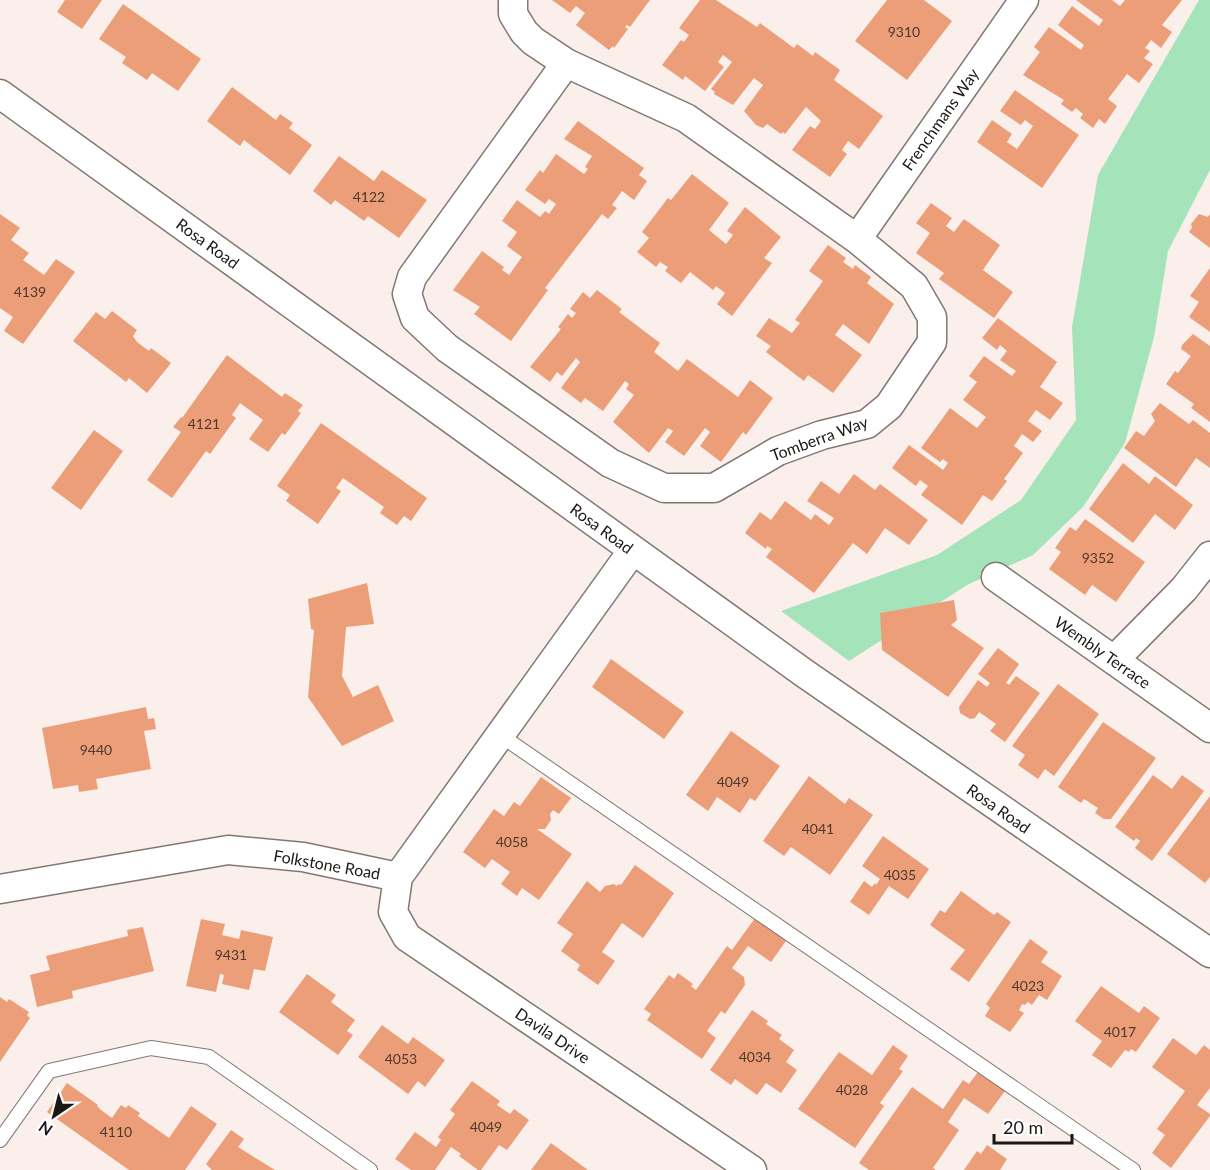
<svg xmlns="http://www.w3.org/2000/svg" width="1210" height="1170" viewBox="0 0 1210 1170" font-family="Lato,sans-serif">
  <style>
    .green { fill: #a5e3ba }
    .building { fill: #ec9e79 }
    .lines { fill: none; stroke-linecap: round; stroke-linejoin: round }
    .lane-casing { stroke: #817873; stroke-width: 16 }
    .street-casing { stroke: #817873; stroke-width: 31 }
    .lane { stroke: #fff; stroke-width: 14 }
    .street { stroke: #fff; stroke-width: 28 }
    .labels { text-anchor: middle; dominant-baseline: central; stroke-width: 4.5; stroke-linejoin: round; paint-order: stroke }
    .number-label { font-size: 14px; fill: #4f392e }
    .street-label { font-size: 16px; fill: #1b1715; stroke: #fff }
  </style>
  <rect width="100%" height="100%" fill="#faefea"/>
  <path class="green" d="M1199,0H1210V170L1168,251L1154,337L1125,443L1083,507L1033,555L967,585L849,661L781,611L937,555L1021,500L1076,420L1072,327L1098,175Z"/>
  <path class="building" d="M65,0H102L82,29L57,12Z
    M552,0H650L630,27L627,25L625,27L628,29L614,48L613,46L609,50L576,25L585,13L576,6L570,13Z
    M700,0H716L757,27L760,23L794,48L797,44L813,56L815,52L840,70L834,80L883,116L859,149L848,141L842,150L847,154L830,177L792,150L810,126L815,129L821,121L806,107L785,134L783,132L781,134L767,124L763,128L756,125L744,111L763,85L754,78L733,105L714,94L715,92L711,89L732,62L723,55L718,62L724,67L705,91L685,76L683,80L662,65L681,40L684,42L689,35L679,28Z
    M887,0H924L952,21L907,80L855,41Z
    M1076,0H1112L1120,6L1125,0H1182L1162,25L1172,32L1161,48L1151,40L1145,48L1150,51L1144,58L1153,64L1139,83L1127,74L1108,99L1117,106L1105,124L1099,119L1093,128L1080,118L1083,114L1076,108L1072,112L1061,104L1064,100L1023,75L1040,52L1034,47L1049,27L1081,50L1084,45L1058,25L1072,6L1099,26L1103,20Z
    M123,4L201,59L178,91L152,73L147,80L122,63L126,57L99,39Z
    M232,87L276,120L280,114L293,123L289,128L312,145L290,175L244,140L240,146L207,121Z
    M1015,90L1079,135L1042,188L977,142L992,120L1012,134L1007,142L1017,149L1033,126L1025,120L1021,125L1000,111Z
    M578,121L644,168L639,175L647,181L634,200L622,191L612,205L617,208L608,219L602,214L545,288L548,290L511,341L474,314L480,307L453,290L482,251L504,267L502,270L509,275L522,257L507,246L517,232L502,221L517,200L540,217L545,211L549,214L556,204L549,199L545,204L525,190L540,170L543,173L556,154L584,174L588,169L585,167L592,156L564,139Z
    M339,156L374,181L382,170L427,200L399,238L368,216L364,221L335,200L331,205L313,191Z
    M692,174L729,203L709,230L726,244L733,235L727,231L745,207L781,237L764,258L772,263L732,316L717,304L725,293L716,286L713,290L690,272L681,283L665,271L668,267L660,262L656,267L637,252L649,238L642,232L668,198L671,200Z
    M931,203L952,218L946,226L954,232L964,219L1000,245L983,270L1013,292L994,318L939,279L944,273L916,253L930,233L916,223Z
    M0,214L20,228L11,240L29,253L23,260L44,275L56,259L75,272L23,344L4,331L13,317L0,308Z
    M1199,214L1208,217L1210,214V248L1189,232L1192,228L1191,224Z
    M828,245L846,258L843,262L853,269L855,265L871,277L867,283L894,304L869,344L843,324L835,335L862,355L833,393L808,375L804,381L766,352L771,346L756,336L769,318L792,333L800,323L795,320L823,281L809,271Z
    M1210,268V332L1189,317L1199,302L1190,296Z
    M597,290L622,309L619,312L660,343L654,352L678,371L687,359L738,397L750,380L773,398L746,435L743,432L721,462L700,446L710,432L705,428L684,456L665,442L673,431L668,428L649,453L613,422L634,395L626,389L629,384L625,381L603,411L585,398L581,403L561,388L580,362L576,358L562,376L557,372L550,382L530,367L561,329L558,327L568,314L572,318L576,313L570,309L583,292L590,298Z
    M112,311L137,330L133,336L137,342L149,351L151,348L171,363L147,393L129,378L126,382L73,341L96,312L105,319Z
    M998,318L1057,362L1040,387L1063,403L1050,420L1036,410L1028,421L1042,431L1033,442L1022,434L1014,446L1023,453L1004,479L1007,481L992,501L983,495L962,525L921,495L928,486L920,480L916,486L892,468L909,445L943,470L948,463L943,459L940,462L921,448L950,408L977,428L986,417L963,400L977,382L969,376L984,356L1012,376L1016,371L1000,360L1007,351L1000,345L997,350L982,338Z
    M1193,334L1210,346V422L1191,408L1194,404L1166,384L1175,371L1178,373L1191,356L1181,349L1182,345Z
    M227,355L282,397L285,393L303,405L298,411L301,413L285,435L282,433L268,452L249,439L263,420L240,403L232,415L236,418L210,454L206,451L172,498L147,480L181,432L173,427L181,417L182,418Z
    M1160,403L1189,424L1193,420L1210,433V468L1196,458L1176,487L1124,448L1136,431L1144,436L1155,421L1151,414Z
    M321,423L427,498L411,521L404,516L397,525L380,513L384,507L343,478L336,488L341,491L318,524L286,501L290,495L277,486Z
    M94,430L123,451L81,510L51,488Z
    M1123,463L1149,484L1155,476L1193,505L1175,530L1155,514L1133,543L1089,509Z
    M854,474L875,490L880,484L928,520L909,545L885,528L867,554L853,543L814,593L766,557L772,549L767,546L766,549L745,533L760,512L771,520L785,501L811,520L815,514L829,525L834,518L807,501L821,481L839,494Z
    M1085,519L1145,562L1116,602L1092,585L1085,595L1049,569L1061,552L1055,548L1070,527L1076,531Z
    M367,583L374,624L346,627L342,676L353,697L378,685L394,721L342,746L308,697L314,630L311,629L308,599Z
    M954,600L957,620L951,625L984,648L948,697L882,650L880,613Z
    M998,648L1019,664L1006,683L1009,685L1016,676L1040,693L1005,742L990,731L996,724L979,712L975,718L970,719L960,713L959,707L978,680L987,687L990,683L978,674Z
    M611,659L684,712L664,739L592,687Z
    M1058,684L1099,714L1054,776L1045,769L1038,779L1018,765L1025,755L1012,746Z
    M146,707L148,719L154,718L156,729L144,731L151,769L96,779L98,789L79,792L78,785L53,789L42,728Z
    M1103,722L1156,758L1111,819H1104L1095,813L1098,808L1084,799L1081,803L1058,787Z
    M731,731L780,766L755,801L750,798L740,813L717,797L708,811L686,795Z
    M1153,775L1172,789L1182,775L1204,791L1152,861L1135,848L1140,841L1136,838L1134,841L1115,827Z
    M809,776L845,804L849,798L873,815L830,875L791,847L784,856L763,841Z
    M541,777L571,798L559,814L553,810L550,814L551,820L545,829H537L572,854L539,900L522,888L517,896L501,884L510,872L492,859L485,868L463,852L494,809L504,816L514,802L520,806Z
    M1210,796V877L1205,883L1167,854Z
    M883,836L929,869L908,899L889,886L869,915L850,902L864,881L872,887L875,883L876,885L880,879L862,866Z
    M635,865L674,893L643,938L622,923L602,952L615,961L598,985L577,970L580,965L561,951L573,934L557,923L587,881L600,892L605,886L614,884L617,886L619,884L621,885Z
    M961,891L994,915L997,912L1011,922L969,982L950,969L965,950L930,925L940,910L945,913Z
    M755,918L786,941L771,962L748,946L732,968L744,977L745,985L725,1014L721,1011L707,1031L716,1038L702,1059L647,1020L651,1014L644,1009L669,975L674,979L678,973L693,984L691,986L696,990L727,946L732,950Z
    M201,919L225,924L222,935L239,939L241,930L273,937L265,971L254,969L249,990L222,984L224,975L220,974L216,992L186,986Z
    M143,927L154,971L72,991L73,998L37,1007L30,975L50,970L46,956L128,936L127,930Z
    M1030,939L1048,952L1041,962L1062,976L1047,1000L1039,995L1032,1005L1028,1002L1025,1005L1022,1004L1019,1010L1024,1013L1010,1032L985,1016L990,1008L986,1004Z
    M307,974L336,995L331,1002L355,1020L347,1031L353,1035L338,1055L279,1012Z
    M1101,986L1139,1013L1144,1006L1160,1018L1136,1052L1131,1049L1129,1052L1125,1050L1111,1068L1092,1055L1102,1041L1075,1021Z
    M0,997L7,1002L9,999L29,1012L27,1015L30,1018L0,1062Z
    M752,1010L768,1021L766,1024L782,1035L779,1039L794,1050L786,1062L797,1070L781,1093L766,1083L757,1095L735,1079L731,1085L710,1070Z
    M382,1025L408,1044L413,1037L445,1060L425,1087L418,1081L408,1094L358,1057Z
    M1173,1038L1196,1055L1204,1045L1210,1050V1088L1197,1105L1210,1114V1116L1171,1168L1152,1153L1165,1135L1157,1129L1185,1091L1152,1067Z
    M893,1045L908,1056L899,1069L903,1071L880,1103L884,1106L855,1148L798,1109L839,1052L872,1075Z
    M978,1072L1005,1091L988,1114L964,1098L948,1122L959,1130L933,1168L936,1170H869L859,1163L912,1087L943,1109L963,1080L969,1084Z
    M472,1081L500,1101L497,1105L510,1114L514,1109L529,1120L507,1150L499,1145L481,1170H478L459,1156L461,1154L451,1147L435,1170H411L395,1159L415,1132L436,1147L441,1140L438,1137L455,1114L450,1110Z
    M67,1083L98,1105L97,1106L101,1110L112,1118L121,1105L126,1108L128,1105L140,1113L138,1116L169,1138L191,1106L217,1124L185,1170H129L47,1112Z
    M231,1130L244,1139L238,1147L275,1170H212L206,1164Z
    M551,1143L588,1170H531Z
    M987,1145L1007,1159L1000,1170H964L977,1151L981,1154Z"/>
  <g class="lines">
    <g class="lane-casing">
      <path id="lane" d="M500,735L1133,1170
        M0,1140L49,1071L151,1048L209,1057L370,1170"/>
    </g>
    <g class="street-casing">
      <path id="street" d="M513,0V14L524,32L533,41L566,63L686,118L857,239L914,286L932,317V342L889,406L867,424L822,435L778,451L714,488H664L610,463L447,348L415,318L407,294L412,277L566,63
        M0,94L804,673L1210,953
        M857,239L1024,0
        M633,550L398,877L393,912L407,937L752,1170
        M996,577L1210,728
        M1114,660L1184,589L1210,556
        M0,889L228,850L303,857L398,877"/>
    </g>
    <use href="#lane" class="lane"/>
    <use href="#street" class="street"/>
  </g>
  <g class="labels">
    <g class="number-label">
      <text x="904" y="31">9310</text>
      <text x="369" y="196">4122</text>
      <text x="30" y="291">4139</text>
      <text x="204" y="423">4121</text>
      <text x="1098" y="557">9352</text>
      <text x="96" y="749">9440</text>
      <text x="733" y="781">4049</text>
      <text x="818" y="828">4041</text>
      <text x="512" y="841">4058</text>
      <text x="900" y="874">4035</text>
      <text x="231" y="954">9431</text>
      <text x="1028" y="985">4023</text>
      <text x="1120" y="1031">4017</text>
      <text x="755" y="1056">4034</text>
      <text x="401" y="1058">4053</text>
      <text x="852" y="1089">4028</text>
      <text x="486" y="1126">4049</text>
      <text x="116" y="1131">4110</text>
    </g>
    <g class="street-label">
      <text transform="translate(940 119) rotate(-55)">Frenchmans Way</text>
      <text transform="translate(208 243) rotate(36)">Rosa Road</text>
      <text transform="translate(819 438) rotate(-20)">Tomberra Way</text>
      <text transform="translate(602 528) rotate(36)">Rosa Road</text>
      <text transform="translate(1103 652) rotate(35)">Wembly Terrace</text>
      <text transform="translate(999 808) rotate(35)">Rosa Road</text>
      <text transform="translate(327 864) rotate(10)">Folkstone Road</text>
      <text transform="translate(553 1035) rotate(34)">Davila Drive</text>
    </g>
  </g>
  <g transform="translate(54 1116) rotate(215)" stroke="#ffffff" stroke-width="4.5" paint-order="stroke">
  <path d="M0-4.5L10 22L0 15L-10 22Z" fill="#1b1715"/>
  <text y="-9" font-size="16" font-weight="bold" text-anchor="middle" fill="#1b1715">N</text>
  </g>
  <path d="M994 1134v9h78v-9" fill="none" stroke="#1b1715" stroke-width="3"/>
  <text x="1003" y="1134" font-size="18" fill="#1b1715" stroke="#ffffff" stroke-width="4.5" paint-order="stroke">20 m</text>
</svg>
